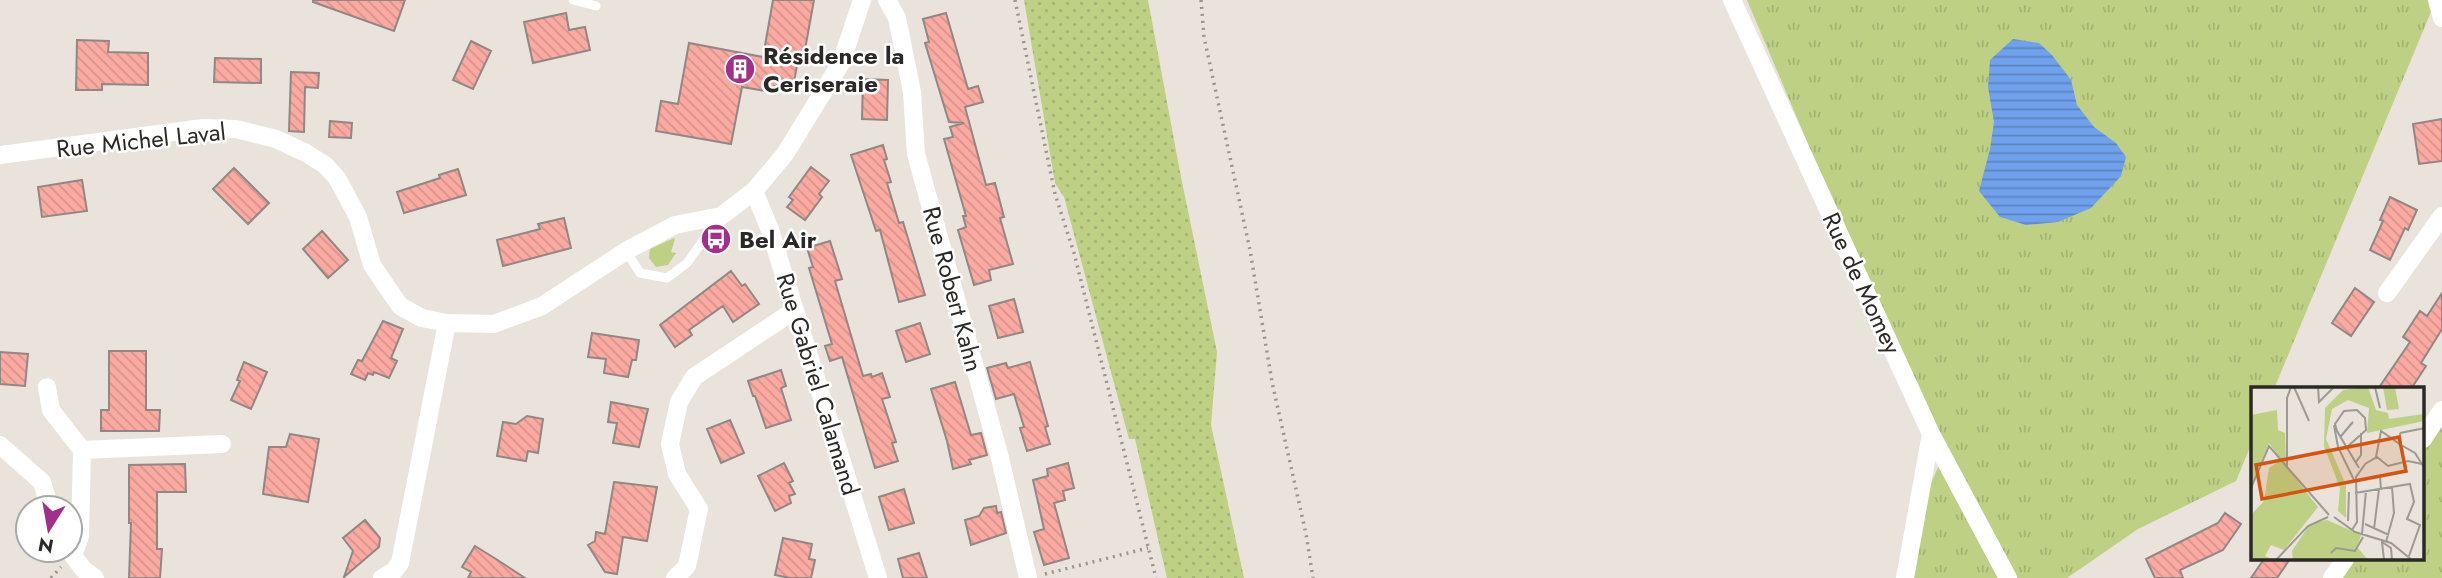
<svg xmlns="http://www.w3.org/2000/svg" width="2442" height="578" viewBox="0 0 2442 578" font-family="Jost,sans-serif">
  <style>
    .grass { fill: url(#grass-tufts) }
    .park { fill: url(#park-dots) }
    .water { fill: url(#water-rules) }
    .building { fill: url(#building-back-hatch); stroke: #918785; stroke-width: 2 }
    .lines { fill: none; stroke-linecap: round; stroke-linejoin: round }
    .path { stroke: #99948e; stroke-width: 3.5; stroke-dasharray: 2 5; stroke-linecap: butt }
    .service { stroke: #fff; stroke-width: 9 }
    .minor { stroke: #fff; stroke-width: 18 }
    .labels { text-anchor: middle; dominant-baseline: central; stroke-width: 5; stroke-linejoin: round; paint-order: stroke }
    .poi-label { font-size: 24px; font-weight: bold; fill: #2b2926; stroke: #fff; text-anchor: start }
    .street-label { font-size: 24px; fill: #2b2926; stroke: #fff }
    .inset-road { fill: none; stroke: #9d9993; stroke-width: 2 }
    .view { fill: #d5540f; fill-opacity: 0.15; stroke: #d5540f; stroke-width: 3.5 }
    .inset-edge { fill: none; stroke: #2b2926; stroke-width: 3.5 }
  </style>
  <defs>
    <pattern id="grass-tufts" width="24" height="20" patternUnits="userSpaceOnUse" patternTransform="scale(1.75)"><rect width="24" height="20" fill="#bdd083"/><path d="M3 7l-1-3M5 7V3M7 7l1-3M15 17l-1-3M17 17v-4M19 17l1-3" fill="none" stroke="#a3b371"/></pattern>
    <pattern id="park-dots" width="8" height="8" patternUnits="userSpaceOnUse" patternTransform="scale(1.75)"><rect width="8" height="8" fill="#bdd083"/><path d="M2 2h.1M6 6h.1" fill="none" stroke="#a3b371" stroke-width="1.8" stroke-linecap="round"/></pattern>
    <pattern id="water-rules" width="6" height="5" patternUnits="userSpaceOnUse" patternTransform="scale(1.75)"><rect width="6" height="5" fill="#70a1ec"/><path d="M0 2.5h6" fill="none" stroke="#5c83bf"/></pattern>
    <pattern id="building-back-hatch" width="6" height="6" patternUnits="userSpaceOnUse" patternTransform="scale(1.75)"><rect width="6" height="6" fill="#fbaaa1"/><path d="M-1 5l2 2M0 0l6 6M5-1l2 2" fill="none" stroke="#d7928a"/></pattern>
  </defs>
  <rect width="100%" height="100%" fill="#e9e3db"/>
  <path class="grass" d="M1747,0H2431L2433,7L2274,389H2253V440L2236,481L2138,529L2067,578H2017L1931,434Z
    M674,238L675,239L671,252L676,253L668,265L656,267L649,258L650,249Z
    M2442,423V578H2339L2352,559H2423V452Z
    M1940,463L1998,578H1911L1927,492Z"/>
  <path class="park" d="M1024,0H1148L1180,172L1217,352L1211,425L1244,578H1167L1135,439H1129L1064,197L1055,183Z"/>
  <path class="water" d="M2013,39L2039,43L2052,55L2071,80L2077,105L2094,127L2116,143L2126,157L2121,176L2091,208L2058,222L2026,225L2000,217L1979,191L1990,149L1994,122L1988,87L1990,60Z"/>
  <path class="building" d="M313,0H405L394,31L313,2Z
    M773,0H814L804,55L799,54L794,82L784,81L782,87L774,86L772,92L742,87L731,144L656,131L661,101L678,104L689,43L763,57Z
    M566,13L569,30L585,27L590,50L533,63L524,22Z
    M946,13L968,89L978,86L983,102L965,107L986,185L995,183L1004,217L1000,218L1013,264L989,270L991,280L974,285L958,230L966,227L963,216H966L944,139L953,137L950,127L964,123L949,122L925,43L929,42L923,19Z
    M77,40L109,41L108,52L148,53V85L102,84V90H76Z
    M471,41L491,51L473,89L453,80Z
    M215,58L261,59V83L214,82Z
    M291,72L319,73L318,88L305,87L304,132L289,131Z
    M863,79L888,80L887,120L862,119Z
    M2442,119V161L2419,164L2413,124Z
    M330,121L352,123L351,138L329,137Z
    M883,145L887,159L884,160L891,182L887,183L899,223L903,222L925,295L899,302L880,230L876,231L851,155Z
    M811,167L829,181L819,194L822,197L805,220L787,207L793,200L789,197Z
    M234,168L269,203L248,224L213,189Z
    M458,169L466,195L404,213L397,192L440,178L439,175Z
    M82,180L87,211L42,217L38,187Z
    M2390,197L2417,210L2408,230L2405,228L2390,260L2370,250L2383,221L2380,220Z
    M564,218L571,248L503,266L497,240L540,229L538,224Z
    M322,231L348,260L328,278L303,249Z
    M830,241L842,279L835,281L863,376L871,374L872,377L882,373L890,397L882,399L896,442L892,443L898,461L875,468L842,357L830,361L825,346L832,344L809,268L813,267L807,248Z
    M731,271L742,286L745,284L759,304L733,322L723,306L689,330L692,335L675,347L660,325Z
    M2355,288L2374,302L2351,336L2332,323Z
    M2442,293V329L2421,363L2426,366L2411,389H2378L2410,342L2403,337L2420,311L2427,316Z
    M1014,299L1023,332L998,338L989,306Z
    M383,321L403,329L391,358L397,361L389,378L374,372L373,375L368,373L365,380L351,374L358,360L362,361Z
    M920,323L930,354L906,362L896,331Z
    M592,333L639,340L636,360H632L628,377L604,373L606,359L588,357Z
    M109,351H146V410H160L159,431H101V410H109Z
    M0,352L28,354L25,386L0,384Z
    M244,362L267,372L251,409L231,400L240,381L237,380Z
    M1030,362L1048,426L1045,427L1050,444L1027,451L1020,428L1024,427L1014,394L996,399L987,368L1006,363L1008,368Z
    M781,370L786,386L781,388L791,420L766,428L755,396H753L748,381Z
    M955,382L971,435L981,433L987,455L969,460L971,464L953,469L947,441L931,389Z
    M611,402L648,409L639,447L613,443L617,423L608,422Z
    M527,416L543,419L538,453L528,451L526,461L497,456L503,422L516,424Z
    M730,420L744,453L721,463L707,429Z
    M290,434L319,439L308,502L263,494L269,447H286Z
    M784,463L793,481L789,483L795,494L789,496L791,503L775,511L758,476Z
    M1068,463L1074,488L1063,491L1065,500L1054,503L1069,558L1044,565L1034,532L1044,529L1033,480L1048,476L1047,469Z
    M185,464L186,492H157V549H162L160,578H129L131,523H129V465Z
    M614,482L657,487L647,541L623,537L617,574L605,572L588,545L595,541L596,532L605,534Z
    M904,489L914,523L889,530L879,497Z
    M996,506L997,513L1001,512L1006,533L971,545L965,520L979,516L984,508Z
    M2225,513L2241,524L2223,550L2180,570L2183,578H2155L2146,559L2218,523Z
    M365,520L380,538L379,547L344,577L353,551L343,538Z
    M783,538L812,544L809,559L815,560L811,578H790L775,575Z
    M475,546L496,559L525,578H468L471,572L462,567Z
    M919,553L927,578H903L898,559Z
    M2264,559H2290L2277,578H2251Z"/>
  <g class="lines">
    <path class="path" d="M1015,0L1055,194L1074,253L1156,578
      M1201,0L1204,37L1250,250L1272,382L1306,534L1313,578
      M1045,574L1148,548
      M51,578L61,567"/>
    <path class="service" d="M573,0L596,6
      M626,251L640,273L667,278L687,263L720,217"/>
    <path class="minor" d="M887,0L897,18L912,92L916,154L1000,458L1028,578
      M1732,0L1931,434L1905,578
      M2437,0L2442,18
      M0,155L203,128L236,129L276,139L306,153L325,165L337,178L358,217L372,265L400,306L422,318L447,323L494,324L542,306L626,251L675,225L721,216L754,191L785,154L841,63L862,0
      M754,191L770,230L878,578
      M2387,293L2442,216
      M47,387L51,410L82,450L80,536L73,556
      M1931,434L2008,578
      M2423,439L2442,410
      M0,445L42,482L50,508
      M82,450L222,444
      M69,550L83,569L95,578
      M382,578L394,571L400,563L447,323
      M675,578L687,566L699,509L677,474L670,444L679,402L694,377L795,310
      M2332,578L2345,559"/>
  </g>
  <defs>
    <g id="building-disc" transform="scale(1.575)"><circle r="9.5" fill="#a22f89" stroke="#fff"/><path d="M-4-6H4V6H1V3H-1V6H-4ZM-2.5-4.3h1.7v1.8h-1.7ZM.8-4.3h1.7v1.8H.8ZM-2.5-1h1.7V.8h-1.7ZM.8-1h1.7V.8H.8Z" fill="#fff"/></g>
    <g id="bus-disc" transform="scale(1.575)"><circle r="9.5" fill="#a22f89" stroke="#fff"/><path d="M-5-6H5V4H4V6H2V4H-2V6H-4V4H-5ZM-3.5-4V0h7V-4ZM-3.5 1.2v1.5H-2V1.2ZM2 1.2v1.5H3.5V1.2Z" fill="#fff"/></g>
  </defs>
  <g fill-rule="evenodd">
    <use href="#building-disc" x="740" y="69"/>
    <use href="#bus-disc" x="716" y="239"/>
  </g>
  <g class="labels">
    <g class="poi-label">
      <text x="763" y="55">Résidence la<tspan x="763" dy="28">Ceriseraie</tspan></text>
      <text x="739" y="239">Bel Air</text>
    </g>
    <g class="street-label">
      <text transform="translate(141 140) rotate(-6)">Rue Michel Laval</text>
      <text transform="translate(1862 283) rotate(65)">Rue de Momey</text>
      <text transform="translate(953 289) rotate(75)">Rue Robert Kahn</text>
      <text transform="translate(818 384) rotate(73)">Rue Gabriel Calamand</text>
    </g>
  </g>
  <g transform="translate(2251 387)">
    <rect width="173" height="173" fill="#e9e3db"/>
    <path d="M26,23L27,43L34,46L35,79L67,120L33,163L20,158L14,169L22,173H0V128L13,114L18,81L30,73L18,56L0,100V28Z" fill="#bdd083"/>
    <path d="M117,0L125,23L137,26L138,32L173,27V34L116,46L118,21L97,13L81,22L75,52L95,98V131L87,124L89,101L73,59L74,21L92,3ZM76,133L110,148L106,160L117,173H42L41,164L59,137Z" fill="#bdd083"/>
    <path d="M132,0H144L148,22L136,23Z" fill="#bdd083"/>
    <path class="inset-road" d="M40,0L36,11V80L78,128M43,0L58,34M67,0L68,15L83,0M124,0L129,21M83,38L87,60L104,95M149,46L174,41M90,49L102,35L98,39M150,58L164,66L174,82M96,60L115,43L114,31L106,23L93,24L84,37L86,44L108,81M125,70L130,44L150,58L149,46M105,75L110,68V46M114,77L126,70L137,79L157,74L171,77M120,90H129L130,102M0,101L18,59L36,80M104,106L159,97L163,115L156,132L169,138L158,169M83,130L104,145L140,156L161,173M97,134L98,105M114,137L138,148M123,142L128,102M101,143L106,135L105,90L115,76M111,147L115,104M135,155L143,126L141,100M80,166L85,161L104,164L112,150M25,173L57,139L77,130M133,173L131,155L140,161L141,173"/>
    <path class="view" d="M148,50L155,84L11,112L5,78Z"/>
    <rect width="173" height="173" class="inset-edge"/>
  </g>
  <g transform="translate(49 529) rotate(191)"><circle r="33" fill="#ffffff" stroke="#aaa9a8" stroke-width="2"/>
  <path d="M0-5L12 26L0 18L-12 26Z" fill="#a22f89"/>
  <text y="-10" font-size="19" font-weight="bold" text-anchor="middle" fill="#2b2926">N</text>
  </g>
</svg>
